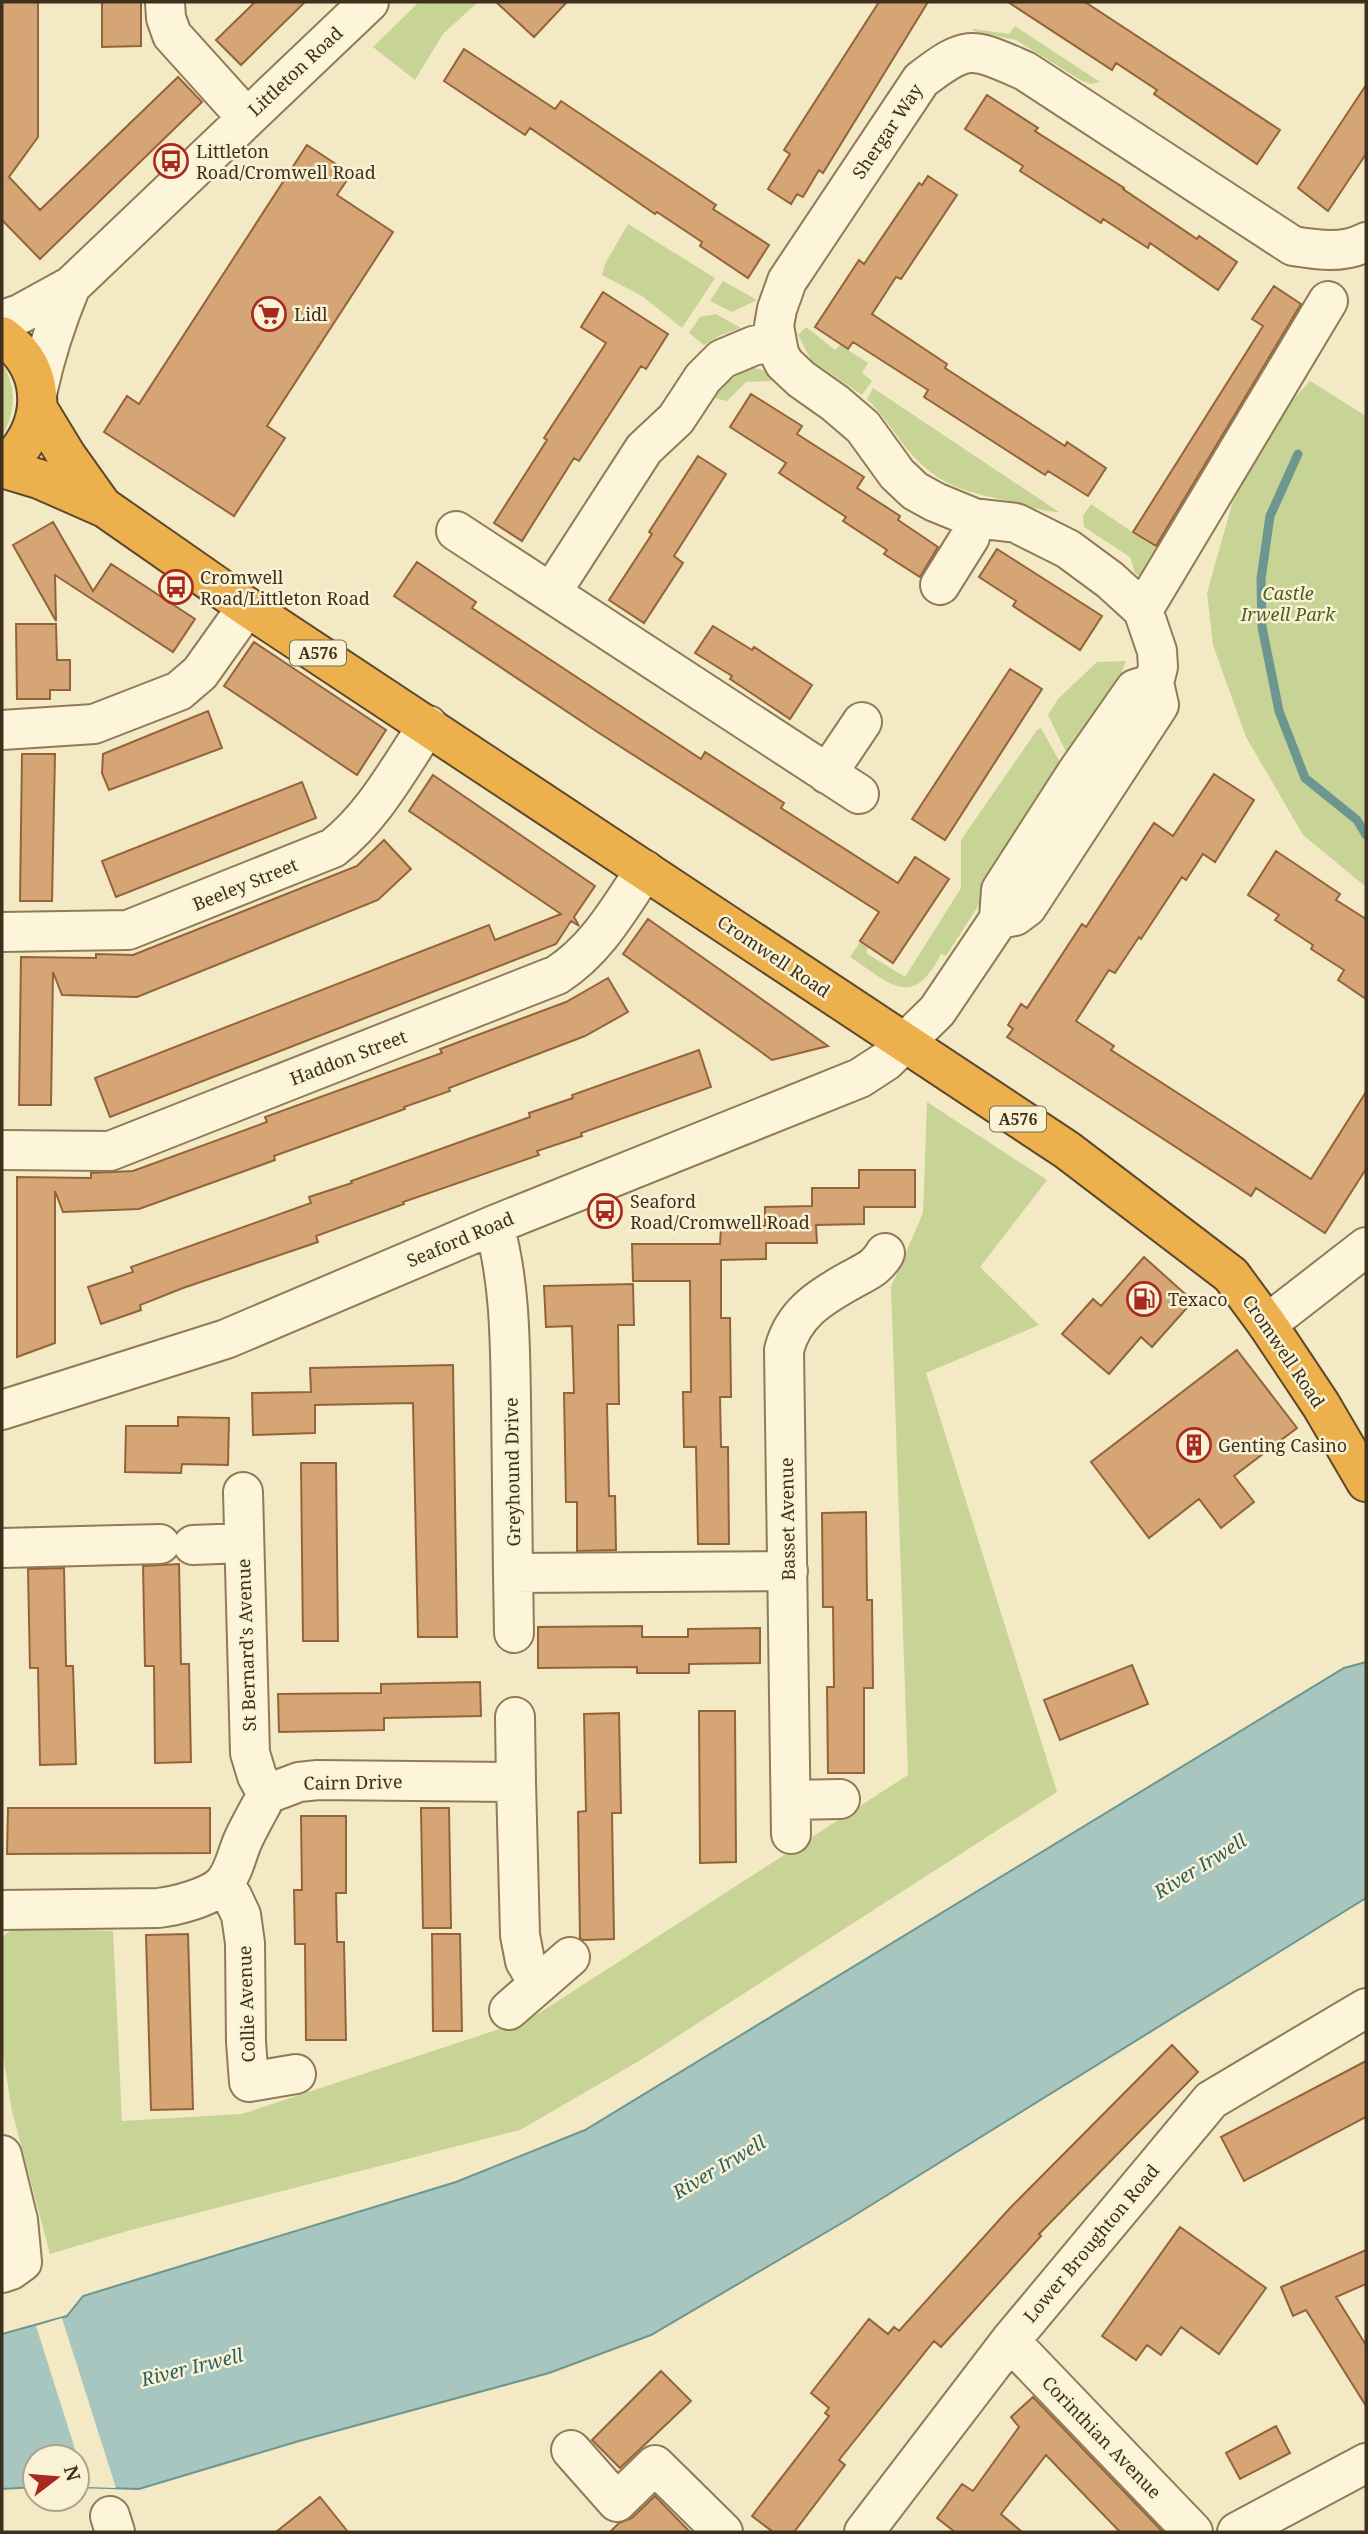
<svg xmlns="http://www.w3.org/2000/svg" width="1368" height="2534" viewBox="0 0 1368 2534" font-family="'Noto Serif',serif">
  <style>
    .green { fill: #c8d396 }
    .water { fill: #a6c6bf; stroke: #6c968f; stroke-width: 2 }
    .pier { fill: #f3e9c4 }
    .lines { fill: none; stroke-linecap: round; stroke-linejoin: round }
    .stream { stroke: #6c968f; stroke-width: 9 }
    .building { fill: #d6a575; stroke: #93643a; stroke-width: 2 }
    .minor-casing { stroke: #917a58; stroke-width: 42 }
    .highway-casing { stroke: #5f472c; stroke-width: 42 }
    .minor { stroke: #fdf5d9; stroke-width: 38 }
    .highway { stroke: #ecb14c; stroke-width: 38 }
    .labels { text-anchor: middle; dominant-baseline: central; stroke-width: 5; stroke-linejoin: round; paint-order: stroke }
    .shield { fill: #faf2d5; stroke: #776a54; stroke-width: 2 }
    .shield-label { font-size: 16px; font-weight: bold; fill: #3f301d }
    .street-label { font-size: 18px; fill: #3f301d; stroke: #faf2d5 }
    .poi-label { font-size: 18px; fill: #3f301d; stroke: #faf2d5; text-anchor: start }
    .park-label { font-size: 18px; font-style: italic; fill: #4a5e21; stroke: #faf2d5 }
    .water-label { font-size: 19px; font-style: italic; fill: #2b6061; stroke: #faf2d5 }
  </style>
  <rect width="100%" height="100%" fill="#f3e9c4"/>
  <path class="green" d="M419,2H478L443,34L415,80L373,47Z
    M1015,26L1100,82L1091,84L1082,81L1016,40L973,31V29L1009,34Z
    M628,224L715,278L682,328L642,296L602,275L605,264Z
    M723,281L757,300L732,312L710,301Z
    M716,314L741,328L721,335L704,345L689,333L700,317Z
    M806,327L835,350L840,345L868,363L862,373L872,381L862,395L811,360L798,335Z
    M2,363C17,388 16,411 2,436Z
    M754,368L763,370L774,381L746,382L727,401L715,398C725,382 736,374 754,368Z
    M1310,381L1366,416V887L1303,835L1246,737L1213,645L1207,593L1232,504L1271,423Z
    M873,388L1059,512C1042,512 1029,506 1012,502C971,492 946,490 915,458C897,439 886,417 867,399Z
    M1091,504L1166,555L1147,582L1135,573L1130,557L1084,527L1083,516Z
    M1126,661L1119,679L1069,758L1048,715L1058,699L1097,662Z
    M1041,728L1062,766L985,883L980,903L946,956L941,954C912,1011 890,983 850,957L860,942L868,948L866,953L905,977L961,888V840L1037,730Z
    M927,1102L1047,1180L980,1267L1039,1325L926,1373L1057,1792L639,2061L520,2130L127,2231L50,2254L12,2111L2,2049V1937L14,1928L113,1931L122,2121L242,2114L530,2019L908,1775L891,1287L923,1213Z"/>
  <path class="water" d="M1366,1662V1898L847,2220L651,2335L549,2373L299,2441L139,2489L77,2487V2457H35V2487L2,2489V2334L67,2316L83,2296L456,2182L585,2130L1344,1668Z"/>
  <path class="pier" d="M62,2318L116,2488L87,2487L36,2326Z"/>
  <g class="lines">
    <path class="stream" d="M1298,454L1270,516L1261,579L1262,627L1279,711L1305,778L1357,820L1366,835"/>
  </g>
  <path class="building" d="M2,2H38V137L9,177L40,210L178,77L202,102L40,259L2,220Z
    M102,2H141V46L102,47Z
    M255,2H305L241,65L216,40Z
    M496,2H567L534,37Z
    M879,2H928L823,173L819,170L803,197L797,194L791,204L768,189L790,154L784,150Z
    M1008,2H1085L1280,130L1257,164L1154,94L1157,90L1116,63L1112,70Z
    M464,49L555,109L561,101L716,205L713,209L769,245L748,278L700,246L702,242L657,212L655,214L530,128L525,135L444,81Z
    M1366,85V154L1328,211L1298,188Z
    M987,95L1038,128L1035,131L1124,188L1123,189L1197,239L1199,236L1237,262L1218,290L1150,243L1148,248L1103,219L1101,223L1020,171L1023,166L965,129Z
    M307,145L351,174L337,195L393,232L267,426L285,438L234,516L104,432L127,396L139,404Z
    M928,176L957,195L901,279L896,277L872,314L947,364L945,368L1065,446L1067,442L1106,468L1088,496L1048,471L1045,475L924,397L928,390L853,342L848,349L815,327L859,260L864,264L919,183L922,185Z
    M1274,286L1301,304L1156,546L1133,532L1263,326L1252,319Z
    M603,292L668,334L646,369L641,366L579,461L574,458L522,541L494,523L547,440L544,438L606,343L581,327Z
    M751,394L802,426L797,434L864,477L857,488L900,516L898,520L938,547L920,577L884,554L887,550L843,521L846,517L779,473L786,463L730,427Z
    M698,456L726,474L674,556L683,563L644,623L609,600L652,534L649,532Z
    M53,522L93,591L111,564L195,619L173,652L55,575L56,621L13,545Z
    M997,549L1102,616L1080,650L1013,606L1016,601L979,577Z
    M417,562L476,602L472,608L525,643L701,759L705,752L784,803L781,808L898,883L915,857L949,879L893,963L860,941L879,912L599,733L394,596Z
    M16,624H56L57,660H70V690H50V699H17Z
    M713,626L752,650L754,647L812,685L790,719L730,679L732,676L695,653Z
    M254,642L386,730L357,775L224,686Z
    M1010,669L1042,689L945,840L912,819Z
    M208,711L222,748L109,790L102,773L103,754Z
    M22,754H55L52,901H20Z
    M1214,774L1254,800L1215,862L1203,854L1186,880L1182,877L1141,939L1139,937L1115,973L1109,970L1076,1021L1114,1046L1111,1050L1311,1179L1366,1092V1169L1325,1233L1256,1188L1251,1196L1007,1037L1013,1029L1008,1025L1021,1004L1027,1008L1082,924L1086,927L1154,823L1173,836Z
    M433,775L595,886L574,917L579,926L571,921L556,944L110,1117L95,1078L489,925L495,940L561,914L409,811Z
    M302,782L316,818L116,897L102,861Z
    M384,840L411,869L378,900L137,997L62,995L53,972L51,1105H19L21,957L96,958V954L133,955L357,866Z
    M1276,851L1340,894L1336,900L1366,919V999L1338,980L1344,970L1311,949L1313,945L1275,920L1279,915L1248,895Z
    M648,919L828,1046L772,1060L757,1049L623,954Z
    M608,978L628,1012L585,1036L449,1088L450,1091L404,1107L405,1109L274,1156L275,1160L139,1209L63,1212L55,1191V1343L17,1357V1177L91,1178V1173L133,1171L267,1122L265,1117L442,1053L440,1049L566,1002Z
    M699,1050L711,1087L581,1133L582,1136L537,1151L539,1155L403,1202L404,1204L316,1236L318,1242L183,1288L140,1305L141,1310L101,1324L88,1287L133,1272L131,1267L311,1203L309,1197L352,1183L351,1181L530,1117L529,1113L573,1098L572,1095Z
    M859,1170H915V1207H864V1224L816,1225L817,1243H766V1259L721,1260V1318H730L731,1397H720L721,1447H728L729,1544H698L696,1447H684L683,1392H691L690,1281H633L632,1244H720L721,1227L765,1226V1207L812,1206V1188H859Z
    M1144,1257L1193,1301L1152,1347L1141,1337L1109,1374L1062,1334L1093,1299L1101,1306Z
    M633,1284L634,1325H618L619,1404H607L609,1496H615L616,1550L577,1551V1502H566L564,1393H574L572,1326L546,1327L544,1286Z
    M1237,1350L1297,1428L1234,1476L1254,1502L1221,1528L1199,1499L1149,1538L1091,1462Z
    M453,1365L457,1637H418L413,1403L315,1405V1433L253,1435L252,1393L311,1392L310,1368Z
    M178,1417L229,1418L228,1465L182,1464L181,1473L125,1472L126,1426H178Z
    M301,1463H336L338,1641H303Z
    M866,1512L867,1600H872L873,1688H864V1773H828L827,1687H834L833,1607H823L822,1513Z
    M179,1564L181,1664H189L191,1762L155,1763L154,1666H145L143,1566Z
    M64,1568L66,1666H73L76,1764L40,1765L38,1668H30L28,1569Z
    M642,1626V1637H688V1629L760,1628V1663L689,1664V1673H637V1667L538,1668V1627Z
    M1132,1665L1148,1704L1060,1740L1044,1700Z
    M480,1682L481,1716L384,1718V1730L279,1732L278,1694L381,1693V1684Z
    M699,1711H735L736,1862L700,1863Z
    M619,1713L621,1813H612L614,1939L583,1940L580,1938L578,1812L586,1811L584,1714Z
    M8,1808H210V1853L7,1854Z
    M421,1808H449L451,1928H423Z
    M301,1816H346V1893H336L337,1942H344L346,2040H306L305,1944H295L294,1890H302Z
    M188,1934L193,2109L151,2110L146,1935Z
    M432,1934H460L462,2031H433Z
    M1172,2045L1198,2072L1039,2234L1041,2236L941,2347L934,2341L839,2460L845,2465L794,2532H773L752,2516L829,2416L825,2413L829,2408L811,2393L869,2319L888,2334L894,2327L899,2331L1010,2208Z
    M1366,2061V2117L1244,2181L1221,2137Z
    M1180,2227L1266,2288L1219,2354L1181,2327L1161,2355L1147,2345L1136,2360L1102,2336Z
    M1366,2250V2284L1336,2297L1366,2345V2406L1306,2310L1293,2316L1281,2287Z
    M661,2371L691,2401L620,2468L592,2440Z
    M1033,2397L1163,2532H1120L1046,2455L1001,2514L1022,2532H955L937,2518L962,2484L973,2491L1019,2427L1011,2417Z
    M1276,2426L1290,2453L1240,2479L1226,2453Z
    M655,2496L690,2532H610L619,2523L632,2518Z
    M320,2497L348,2532H276Z"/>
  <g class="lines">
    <g class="minor-casing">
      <path id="minor" d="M165,2L166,18L172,35L246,117
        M2,320L20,314L71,286L369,2
        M37,394C45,356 56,322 71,286
        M456,531L859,794
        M940,585L970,537L974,518
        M551,593L644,449L676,419L703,378L722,359L753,346L776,340
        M1143,610L1328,301
        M2,730L94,724L179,691L200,673L247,607
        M827,774L862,722
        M999,919L1015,916L1027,907L1159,705L1154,683L1158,667L1157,651L1143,610L1110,580L1068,549L1016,523L974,518L935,502L915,491L897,474L863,427L835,403L801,379L784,363L779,353L774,326L777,309L787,281L921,80C969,43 972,48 1025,71L1293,246C1318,250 1343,254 1366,242
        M2,932L128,930L333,848C374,816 399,768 428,725
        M2,1150L110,1151L557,975C597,949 619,909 645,870
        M494,1225C510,1282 510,1341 511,1400C512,1458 512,1515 513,1573L788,1571
        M1267,1324L1366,1247
        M2,1410L226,1339L494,1225L860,1078L886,1061L937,1011L999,919L1001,890L1077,772L1135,689L1154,683
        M243,1492L250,1753L257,1776L267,1794
        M193,1545L243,1543
        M2,1548L160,1544
        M513,1573L514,1633
        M515,1717L516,1782
        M791,1800L840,1799
        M791,1834L784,1350C793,1314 820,1297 851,1280C865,1272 877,1268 885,1253
        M223,1885L232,1896L241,1915L245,1943L246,2042L249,2082L296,2074
        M2,1910L158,1908C176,1906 212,1897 224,1883C235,1870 237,1852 244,1838C251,1823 260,1808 267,1794L299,1782L318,1780L516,1782L520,1935L525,1961L538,1983
        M509,2010L570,1957
        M2,2155L18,2220L22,2262L11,2270L2,2273
        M1010,2341L1193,2532
        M571,2450L617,2502L655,2465L723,2532
        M110,2516L115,2532
        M864,2532L1010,2341L1211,2100L1366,2008
        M1237,2532L1366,2463"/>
    </g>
    <g class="highway-casing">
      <path id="highway" d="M2,336C51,370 47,432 2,467
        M38,409L66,455L103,507
        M2,468L39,479L105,508L247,607L1067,1150L1231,1275L1267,1324L1321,1405L1366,1482"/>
    </g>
    <use href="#minor" class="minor"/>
    <use href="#highway" class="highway"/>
  </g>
  <defs>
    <g id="bus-ring" transform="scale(1.75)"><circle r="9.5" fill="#faf2d5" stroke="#a82920" stroke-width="1.5"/><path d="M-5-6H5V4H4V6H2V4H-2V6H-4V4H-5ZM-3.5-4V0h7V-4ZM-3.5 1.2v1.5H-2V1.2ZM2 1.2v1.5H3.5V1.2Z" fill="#a82920"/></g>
    <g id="supermarket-ring" transform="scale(1.75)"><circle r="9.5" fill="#faf2d5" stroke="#a82920" stroke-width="1.5"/><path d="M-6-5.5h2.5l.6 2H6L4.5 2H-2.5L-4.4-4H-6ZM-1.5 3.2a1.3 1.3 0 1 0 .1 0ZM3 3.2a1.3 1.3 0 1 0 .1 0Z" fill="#a82920"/></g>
    <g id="fuel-ring" transform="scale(1.75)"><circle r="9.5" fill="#faf2d5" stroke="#a82920" stroke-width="1.5"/><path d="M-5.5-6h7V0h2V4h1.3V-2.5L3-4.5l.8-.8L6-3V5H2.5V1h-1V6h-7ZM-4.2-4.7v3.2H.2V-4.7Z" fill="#a82920"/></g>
    <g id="building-ring" transform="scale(1.75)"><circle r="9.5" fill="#faf2d5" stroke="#a82920" stroke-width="1.5"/><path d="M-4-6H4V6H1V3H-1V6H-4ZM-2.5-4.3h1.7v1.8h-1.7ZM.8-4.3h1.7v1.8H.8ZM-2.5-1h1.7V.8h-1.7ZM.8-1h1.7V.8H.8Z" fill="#a82920"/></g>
  </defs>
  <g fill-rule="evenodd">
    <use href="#bus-ring" x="171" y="161"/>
    <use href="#supermarket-ring" x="269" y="314"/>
    <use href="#bus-ring" x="176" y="587"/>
    <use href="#bus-ring" x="605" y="1211"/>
    <use href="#fuel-ring" x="1144" y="1299"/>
    <use href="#building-ring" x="1194" y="1445"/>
  </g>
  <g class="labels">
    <g class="shield">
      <rect x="290" y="640.5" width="56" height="25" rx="5"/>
      <rect x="990" y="1106.5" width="56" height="25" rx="5"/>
    </g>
    <g class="shield-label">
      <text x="318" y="653">A576</text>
      <text x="1018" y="1119">A576</text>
    </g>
    <g class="street-label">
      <text transform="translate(295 71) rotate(-43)">Littleton Road</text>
      <text transform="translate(887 131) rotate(-56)">Shergar Way</text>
      <text transform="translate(245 884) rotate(-22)">Beeley Street</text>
      <text transform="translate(774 956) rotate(34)">Cromwell Road</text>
      <text transform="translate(348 1057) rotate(-21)">Haddon Street</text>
      <text transform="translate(460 1239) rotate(-23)">Seaford Road</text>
      <text transform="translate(1284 1351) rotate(56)">Cromwell Road</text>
      <text transform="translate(512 1472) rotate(-91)">Greyhound Drive</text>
      <text transform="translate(787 1519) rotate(-91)">Basset Avenue</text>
      <text transform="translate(246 1645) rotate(-92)">St Bernard's Avenue</text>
      <text transform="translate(353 1782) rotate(-1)">Cairn Drive</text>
      <text transform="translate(246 2004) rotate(-92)">Collie Avenue</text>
      <text transform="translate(1091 2243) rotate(-50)">Lower Broughton Road</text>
      <text transform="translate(1102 2437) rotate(46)">Corinthian Avenue</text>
    </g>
    <g class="poi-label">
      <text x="196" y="151">Littleton<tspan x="196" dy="21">Road/Cromwell Road</tspan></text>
      <text x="294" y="314">Lidl</text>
      <text x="200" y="577">Cromwell<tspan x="200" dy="21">Road/Littleton Road</tspan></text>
      <text x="630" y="1201">Seaford<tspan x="630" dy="21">Road/Cromwell Road</tspan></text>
      <text x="1168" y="1299">Texaco</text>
      <text x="1218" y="1445">Genting Casino</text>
    </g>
    <g class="park-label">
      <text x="1288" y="593">Castle<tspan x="1288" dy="21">Irwell Park</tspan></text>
    </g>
    <g class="water-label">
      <text transform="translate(1200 1866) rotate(-32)">River Irwell</text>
      <text transform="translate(719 2167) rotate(-31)">River Irwell</text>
      <text transform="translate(192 2367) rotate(-14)">River Irwell</text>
    </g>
  </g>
  <rect width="1368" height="2534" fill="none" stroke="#3f301d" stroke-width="7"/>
  <g transform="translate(56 2478) rotate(74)"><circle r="33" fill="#faf2d5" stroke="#afa48b" stroke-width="2"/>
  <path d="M0-5L12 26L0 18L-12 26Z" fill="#a82920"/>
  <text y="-10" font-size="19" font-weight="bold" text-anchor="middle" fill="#3f301d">N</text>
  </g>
</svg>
